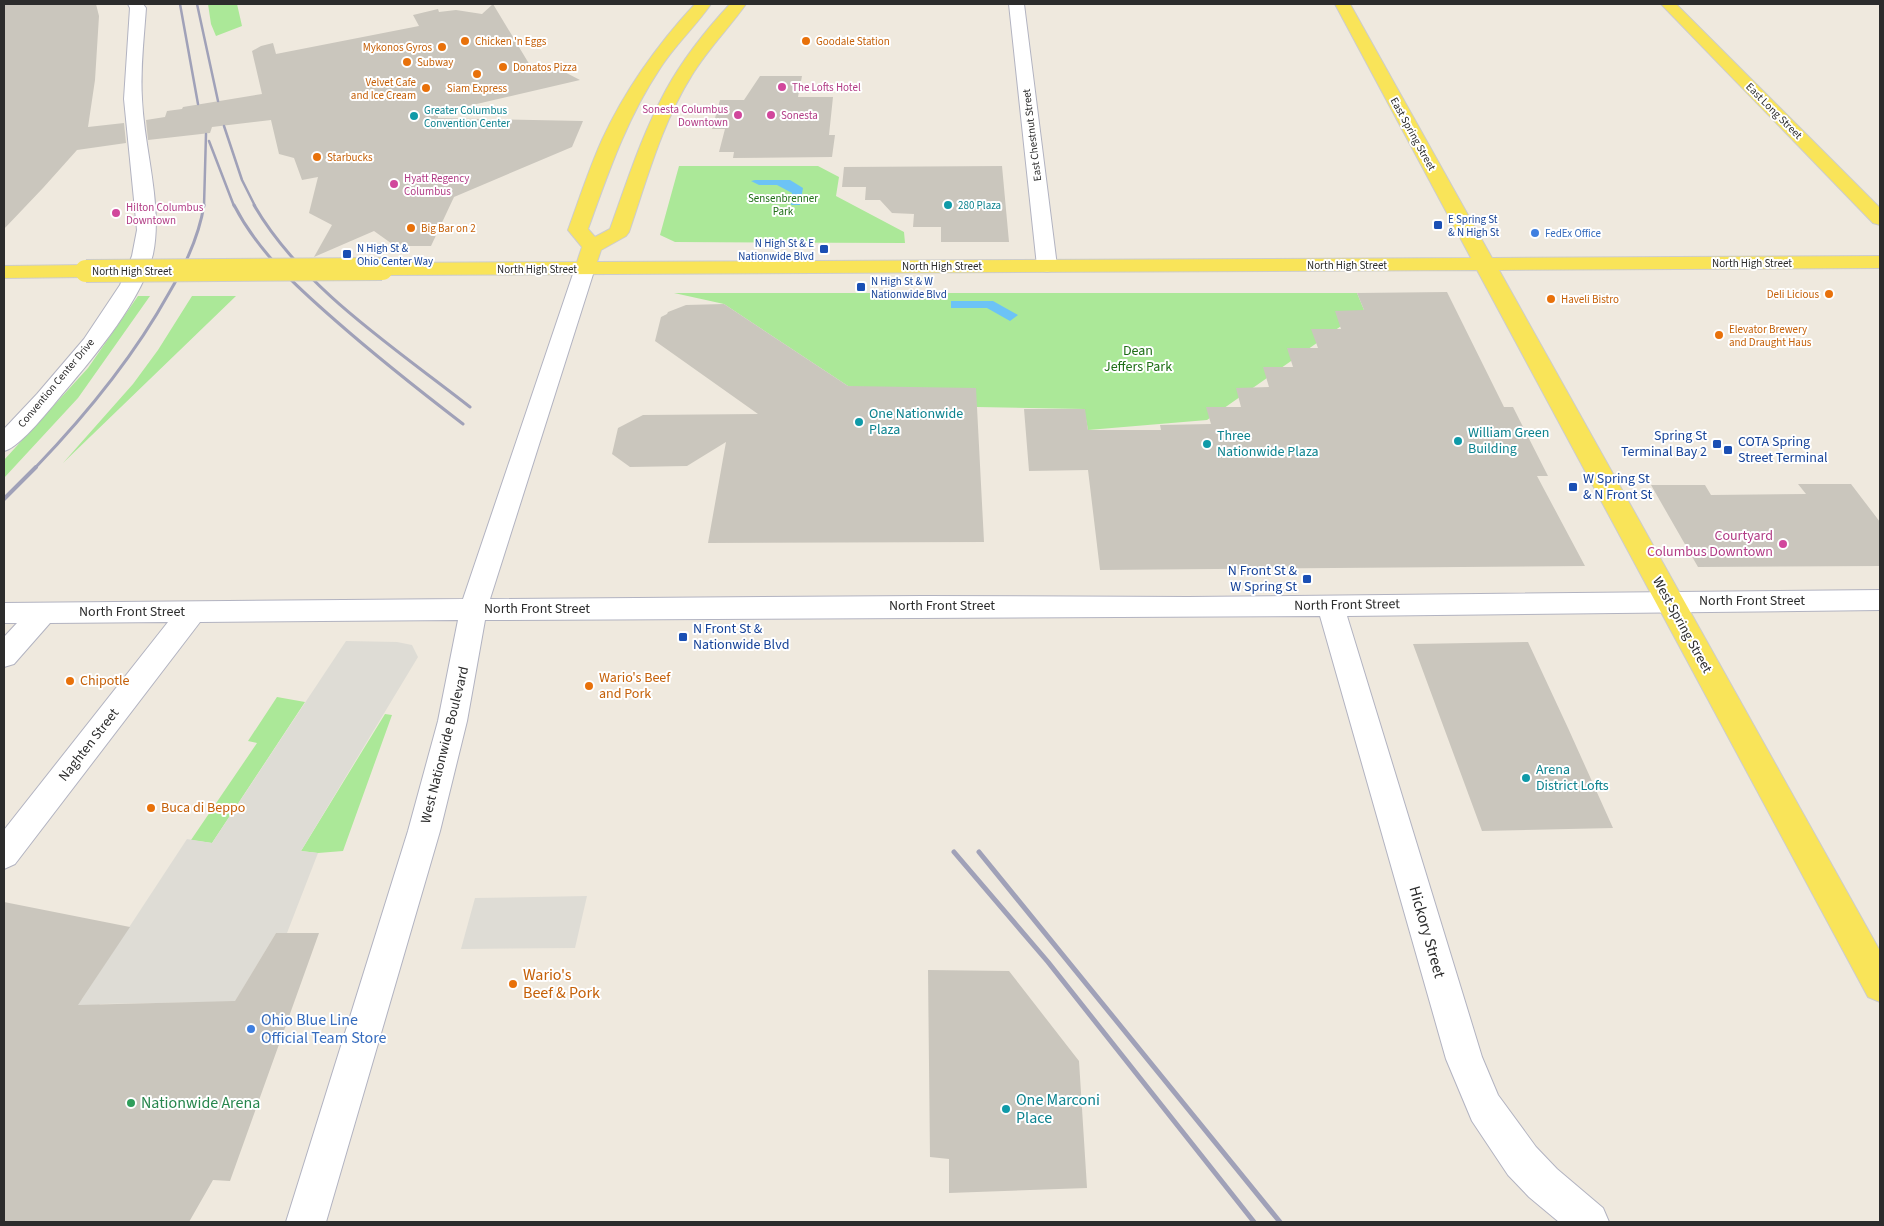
<svg xmlns="http://www.w3.org/2000/svg" width="1884" height="1226" viewBox="0 0 1884 1226" font-family="'Source Sans 3',sans-serif">
  <style>
    .green { fill: #abe898 }
    .plaza { fill: #dedcd5 }
    .water { fill: #6cc3f6 }
    .building { fill: #cac6bd }
    .lines { fill: none; stroke-linecap: round; stroke-linejoin: round }
    .minor-casing { stroke: #b2b3c1; stroke-width: 2 }
    .major-casing { stroke: #ccc; stroke-width: 2 }
    .minor { fill: #fff; fill-rule: evenodd }
    .major { fill: #f9e459; fill-rule: evenodd }
    .rail-far3 { stroke: #a0a1b8; stroke-width: 2.5 }
    .rail-far2 { stroke: #a0a1b8; stroke-width: 3 }
    .rail-far1 { stroke: #a0a1b8; stroke-width: 4 }
    .rail { stroke: #a0a1b8; stroke-width: 5 }
    .major-bridge-casing { stroke: #ccc; stroke-width: 24; stroke-linecap: butt }
    .major-bridge { stroke: #f9e459; stroke-width: 22 }
    .food-dot { fill: #e8710a; stroke: #fff; stroke-width: 2 }
    .hotel-dot { fill: #d1479c; stroke: #fff; stroke-width: 2 }
    .culture-dot { fill: #0f9aa8; stroke: #fff; stroke-width: 2 }
    .transit-dot { fill: #1a4fb4; stroke: #fff; stroke-width: 2 }
    .shop-dot { fill: #3f7fe0; stroke: #fff; stroke-width: 2 }
    .leisure-dot { fill: #2e9e5b; stroke: #fff; stroke-width: 2 }
    .labels { text-anchor: middle; dominant-baseline: central; stroke-width: 4; stroke-linejoin: round; paint-order: stroke }
    .far-food-label { font-size: 11px; fill: #c56008; stroke: #fff; text-anchor: start }
    .far-hotel-label { font-size: 11px; fill: #b23c85; stroke: #fff; text-anchor: start }
    .far-culture-label { font-size: 11px; fill: #0d838f; stroke: #fff; text-anchor: start }
    .far-street-label { font-size: 11px; fill: #2c2c2c; stroke: #fff }
    .far-park-label { font-size: 11px; fill: #1f6f16; stroke: #fff }
    .far-transit-label { font-size: 11px; fill: #164399; stroke: #fff; text-anchor: start }
    .far-shop-label { font-size: 11px; fill: #366cbe; stroke: #fff; text-anchor: start }
    .park-label { font-size: 14px; fill: #1f6f16; stroke: #fff }
    .culture-label { font-size: 14px; fill: #0d838f; stroke: #fff; text-anchor: start }
    .transit-label { font-size: 14px; fill: #164399; stroke: #fff; text-anchor: start }
    .hotel-label { font-size: 14px; fill: #b23c85; stroke: #fff; text-anchor: end }
    .street-label { font-size: 14px; fill: #2c2c2c; stroke: #fff }
    .food-label { font-size: 14px; fill: #c56008; stroke: #fff; text-anchor: start }
    .near-street-label { font-size: 16px; fill: #2c2c2c; stroke: #fff }
    .near-food-label { font-size: 16px; fill: #c56008; stroke: #fff; text-anchor: start }
    .near-shop-label { font-size: 16px; fill: #366cbe; stroke: #fff; text-anchor: start }
    .near-culture-label { font-size: 16px; fill: #0d838f; stroke: #fff; text-anchor: start }
    .near-leisure-label { font-size: 16px; fill: #27864d; stroke: #fff; text-anchor: start }
  </style>
  <rect width="100%" height="100%" fill="#efe9de"/>
  <path class="green" d="M208,4H237L242,26L216,36L211,24Z
    M679,166H818L839,177L836,196L904,232L905,243L675,242L660,235Z
    M674,293H1357L1364,310L1207,420L1088,430L1084,409L977,407L848,386L724,304Z
    M138,296H150L78,398L4,478V460L88,368Z
    M192,296H236L63,463L133,384L158,350Z
    M277,697L305,702L212,843L191,840L257,743L248,741Z
    M385,714L392,715L343,851L318,853L301,851Z"/>
  <path class="plaza" d="M346,641L397,642L412,645L418,657L301,851L318,853L287,933H276L221,1025L212,1002L100,1004L85,1025L73,999H82L187,839L212,843Z
    M587,896L575,948L461,949L475,898Z"/>
  <path class="water" d="M755,180H790L803,188L800,205H791L792,193L777,185H759L751,181Z
    M951,301H993L1018,315L1010,321L987,308H951Z"/>
  <path class="building" d="M4,4H96L99,16L95,80L88,127L124,123L126,143L77,150L43,188L4,229Z
    M493,4L531,67L553,66L580,80L438,113V118L583,121L572,147L454,197L431,246H395L374,231L314,257L332,225L309,213L318,177L302,180L294,158L279,154L271,120L212,127L210,133L148,140L146,120L165,117L167,111L182,109L183,107L262,94L252,51L261,46L273,43L276,54L419,26L413,15L438,9L439,12L456,10L482,14Z
    M760,76H802L798,97H833L829,135H835L832,157L733,158L734,152H719L725,129H712L720,100H744Z
    M1002,166L1009,242H941V227H913L914,214L892,213L880,200H865L866,187H842L844,167Z
    M1447,292L1504,407H1513L1548,476H1537L1585,566L1100,570L1088,470L1029,471L1024,409H1085L1088,430H1161L1160,425L1211,424L1206,407H1241L1236,388L1269,387L1263,367H1293L1287,348H1318L1311,329H1341L1335,311L1364,310L1357,293Z
    M724,304L848,386L976,388L984,542L708,543L726,442L687,466L630,467L612,454L618,428L643,415L758,414L655,341L661,317L667,314L668,312L686,305Z
    M1798,484H1851L1880,522V566L1698,567L1651,485H1705L1711,495L1806,494Z
    M1528,642L1568,728L1613,828L1482,831L1413,644Z
    M4,902L130,927L78,1005L235,1001L276,933H319L230,1181L213,1180L189,1222H4Z
    M928,970L1009,971L1079,1061L1087,1188L949,1193V1159L930,1157Z"/>
  <g class="lines">
    <g class="minor-casing">
      <path id="minor" d="M128,4H143L146,8C144,38 140,69 142,99C144,149 163,205 153,254C143,298 95,356 65,391C52,406 21,447 4,451V429L37,394L84,339L120,285L132,256L137,230L124,99L130,8Z
        M1009,4H1024L1057,266L1054,270L1047,272L1040,270L1037,266Z
        M585,262L592,264L595,268L490,599L924,596L1188,597L1880,590V610L1347,616L1482,1057L1498,1095L1536,1147L1557,1169L1603,1208L1609,1222H1559L1529,1197L1508,1175L1472,1121L1446,1059L1320,616L485,620L467,721L440,831L326,1222H286L408,831L438,721L458,620L200,622L15,864L4,869V830L168,622L50,623L14,664L4,667V637L17,623H4V603L463,599L575,268L578,264Z"/>
    </g>
    <g class="major-casing">
      <path id="major" d="M695,4H711C695,27 674,46 659,70C626,120 608,174 588,229L595,237L610,229C627,182 642,134 666,90C683,59 706,30 730,4H746C729,28 708,49 692,75C662,123 647,179 629,232L626,236L601,250L597,262L1471,258L1335,4H1350L1492,258L1880,256V268L1499,270L1880,951V1002L1868,997L1477,270L382,275L375,273L372,269L375,265L382,263L577,262L582,247L568,230C579,200 589,169 602,140C625,90 658,44 695,4Z
        M1661,4H1676L1880,208V225L1873,223Z
        M86,265L93,267L96,271L93,275L86,277L4,278V266Z"/>
    </g>
    <use href="#minor" class="minor"/>
    <use href="#major" class="major"/>
    <path class="rail-far3" d="M180,4L198,104
      M197,4L218,101
      M224,126L242,180L255,206
      M209,141L234,206
      M204,206L206,134"/>
    <path class="rail-far2" d="M234,205C258,252 297,287 336,321C377,357 420,391 463,424
      M254,205C302,288 395,348 470,407
      M35,468C86,415 133,358 169,293C185,266 199,237 204,205"/>
    <path class="rail-far1" d="M4,499L36,467"/>
    <path class="rail" d="M954,852L1048,962L1254,1222
      M979,852L1280,1222"/>
    <g class="major-bridge-casing">
      <path id="major-bridge" d="M86,271L382,269"/>
    </g>
    <use href="#major-bridge" class="major-bridge"/>
  </g>
  <g class="food-dot">
    <circle cx="465" cy="41" r="5"/>
    <circle cx="806" cy="41" r="5"/>
    <circle cx="442" cy="47" r="5"/>
    <circle cx="407" cy="62" r="5"/>
    <circle cx="503" cy="67" r="5"/>
    <circle cx="477" cy="74" r="5"/>
    <circle cx="426" cy="88" r="5"/>
    <circle cx="317" cy="157" r="5"/>
    <circle cx="411" cy="228" r="5"/>
    <circle cx="1829" cy="294" r="5"/>
    <circle cx="1551" cy="299" r="5"/>
    <circle cx="1719" cy="335" r="5"/>
    <circle cx="70" cy="681" r="5"/>
    <circle cx="589" cy="686" r="5"/>
    <circle cx="151" cy="808" r="5"/>
    <circle cx="513" cy="984" r="5"/>
  </g>
  <g class="hotel-dot">
    <circle cx="782" cy="87" r="5"/>
    <circle cx="738" cy="115" r="5"/>
    <circle cx="771" cy="115" r="5"/>
    <circle cx="394" cy="184" r="5"/>
    <circle cx="116" cy="213" r="5"/>
    <circle cx="1783" cy="544" r="5"/>
  </g>
  <g class="culture-dot">
    <circle cx="414" cy="116" r="5"/>
    <circle cx="948" cy="205" r="5"/>
    <circle cx="859" cy="422" r="5"/>
    <circle cx="1458" cy="441" r="5"/>
    <circle cx="1207" cy="444" r="5"/>
    <circle cx="1526" cy="778" r="5"/>
    <circle cx="1006" cy="1109" r="5"/>
  </g>
  <g class="transit-dot">
    <rect x="1433" y="220" width="10" height="10" rx="2.5"/>
    <rect x="819" y="244" width="10" height="10" rx="2.5"/>
    <rect x="342" y="249" width="10" height="10" rx="2.5"/>
    <rect x="856" y="282" width="10" height="10" rx="2.5"/>
    <rect x="1712" y="439" width="10" height="10" rx="2.5"/>
    <rect x="1723" y="445" width="10" height="10" rx="2.5"/>
    <rect x="1568" y="482" width="10" height="10" rx="2.5"/>
    <rect x="1302" y="574" width="10" height="10" rx="2.5"/>
    <rect x="678" y="632" width="10" height="10" rx="2.5"/>
  </g>
  <g class="shop-dot">
    <circle cx="1535" cy="233" r="5"/>
    <circle cx="251" cy="1029" r="5"/>
  </g>
  <circle class="leisure-dot" cx="131" cy="1103" r="5"/>
  <g class="labels">
    <g class="far-food-label">
      <text x="475" y="41">Chicken 'n Eggs</text>
      <text x="816" y="41">Goodale Station</text>
      <text x="432" y="47" text-anchor="end">Mykonos Gyros</text>
      <text x="417" y="62">Subway</text>
      <text x="513" y="67">Donatos Pizza</text>
      <text x="416" y="82" text-anchor="end">Velvet Cafe<tspan x="416" dy="13">and Ice Cream</tspan></text>
      <text x="477" y="88" text-anchor="middle">Siam Express</text>
      <text x="327" y="157">Starbucks</text>
      <text x="421" y="228">Big Bar on 2</text>
      <text x="1819" y="294" text-anchor="end">Deli Licious</text>
      <text x="1561" y="299">Haveli Bistro</text>
      <text x="1729" y="329">Elevator Brewery<tspan x="1729" dy="13">and Draught Haus</tspan></text>
    </g>
    <g class="far-hotel-label">
      <text x="792" y="87">The Lofts Hotel</text>
      <text x="728" y="109" text-anchor="end">Sonesta Columbus<tspan x="728" dy="13">Downtown</tspan></text>
      <text x="781" y="115">Sonesta</text>
      <text x="404" y="178">Hyatt Regency<tspan x="404" dy="13">Columbus</tspan></text>
      <text x="126" y="207">Hilton Columbus<tspan x="126" dy="13">Downtown</tspan></text>
    </g>
    <g class="far-culture-label">
      <text x="424" y="110">Greater Columbus<tspan x="424" dy="13">Convention Center</tspan></text>
      <text x="958" y="205">280 Plaza</text>
    </g>
    <g class="far-street-label">
      <text transform="translate(1774 111) rotate(45)">East Long Street</text>
      <text transform="translate(1413 134) rotate(61)">East Spring Street</text>
      <text transform="translate(1032 135) rotate(-97)">East Chestnut Street</text>
      <text x="1752" y="263">North High Street</text>
      <text x="1347" y="265">North High Street</text>
      <text x="942" y="266">North High Street</text>
      <text x="537" y="269">North High Street</text>
      <text x="132" y="271">North High Street</text>
      <text transform="translate(56 383) rotate(-50)">Convention Center Drive</text>
    </g>
    <g class="far-park-label">
      <text x="783" y="198">Sensenbrenner<tspan x="783" dy="13">Park</tspan></text>
    </g>
    <g class="far-transit-label">
      <text x="1448" y="219">E Spring St<tspan x="1448" dy="13">&amp; N High St</tspan></text>
      <text x="814" y="243" text-anchor="end">N High St &amp; E<tspan x="814" dy="13">Nationwide Blvd</tspan></text>
      <text x="357" y="248">N High St &amp;<tspan x="357" dy="13">Ohio Center Way</tspan></text>
      <text x="871" y="281">N High St &amp; W<tspan x="871" dy="13">Nationwide Blvd</tspan></text>
    </g>
    <g class="far-shop-label">
      <text x="1545" y="233">FedEx Office</text>
    </g>
    <g class="park-label">
      <text x="1138" y="351">Dean<tspan x="1138" dy="16">Jeffers Park</tspan></text>
    </g>
    <g class="culture-label">
      <text x="869" y="414">One Nationwide<tspan x="869" dy="16">Plaza</tspan></text>
      <text x="1468" y="433">William Green<tspan x="1468" dy="16">Building</tspan></text>
      <text x="1217" y="436">Three<tspan x="1217" dy="16">Nationwide Plaza</tspan></text>
      <text x="1536" y="770">Arena<tspan x="1536" dy="16">District Lofts</tspan></text>
    </g>
    <g class="transit-label">
      <text x="1707" y="436" text-anchor="end">Spring St<tspan x="1707" dy="16">Terminal Bay 2</tspan></text>
      <text x="1738" y="442">COTA Spring<tspan x="1738" dy="16">Street Terminal</tspan></text>
      <text x="1583" y="479">W Spring St<tspan x="1583" dy="16">&amp; N Front St</tspan></text>
      <text x="1297" y="571" text-anchor="end">N Front St &amp;<tspan x="1297" dy="16">W Spring St</tspan></text>
      <text x="693" y="629">N Front St &amp;<tspan x="693" dy="16">Nationwide Blvd</tspan></text>
    </g>
    <g class="hotel-label">
      <text x="1773" y="536">Courtyard<tspan x="1773" dy="16">Columbus Downtown</tspan></text>
    </g>
    <g class="street-label">
      <text x="1752" y="601">North Front Street</text>
      <text transform="translate(1347 605) rotate(-1)">North Front Street</text>
      <text x="942" y="606">North Front Street</text>
      <text x="537" y="609">North Front Street</text>
      <text x="132" y="612">North Front Street</text>
      <text transform="translate(1682 625) rotate(61)">West Spring Street</text>
      <text transform="translate(89 745) rotate(-52)">Naghten Street</text>
      <text transform="translate(445 745) rotate(-76)">West Nationwide Boulevard</text>
    </g>
    <g class="food-label">
      <text x="599" y="678">Wario's Beef<tspan x="599" dy="16">and Pork</tspan></text>
      <text x="80" y="681">Chipotle</text>
      <text x="161" y="808">Buca di Beppo</text>
    </g>
    <g class="near-street-label">
      <text transform="translate(1427 932) rotate(74)">Hickory Street</text>
    </g>
    <g class="near-food-label">
      <text x="523" y="975">Wario's<tspan x="523" dy="18">Beef &amp; Pork</tspan></text>
    </g>
    <g class="near-shop-label">
      <text x="261" y="1020">Ohio Blue Line<tspan x="261" dy="18">Official Team Store</tspan></text>
    </g>
    <g class="near-culture-label">
      <text x="1016" y="1100">One Marconi<tspan x="1016" dy="18">Place</tspan></text>
    </g>
    <g class="near-leisure-label">
      <text x="141" y="1103">Nationwide Arena</text>
    </g>
  </g>
  <rect width="1884" height="1226" fill="none" stroke="#2c2c2c" stroke-width="10"/>
</svg>
